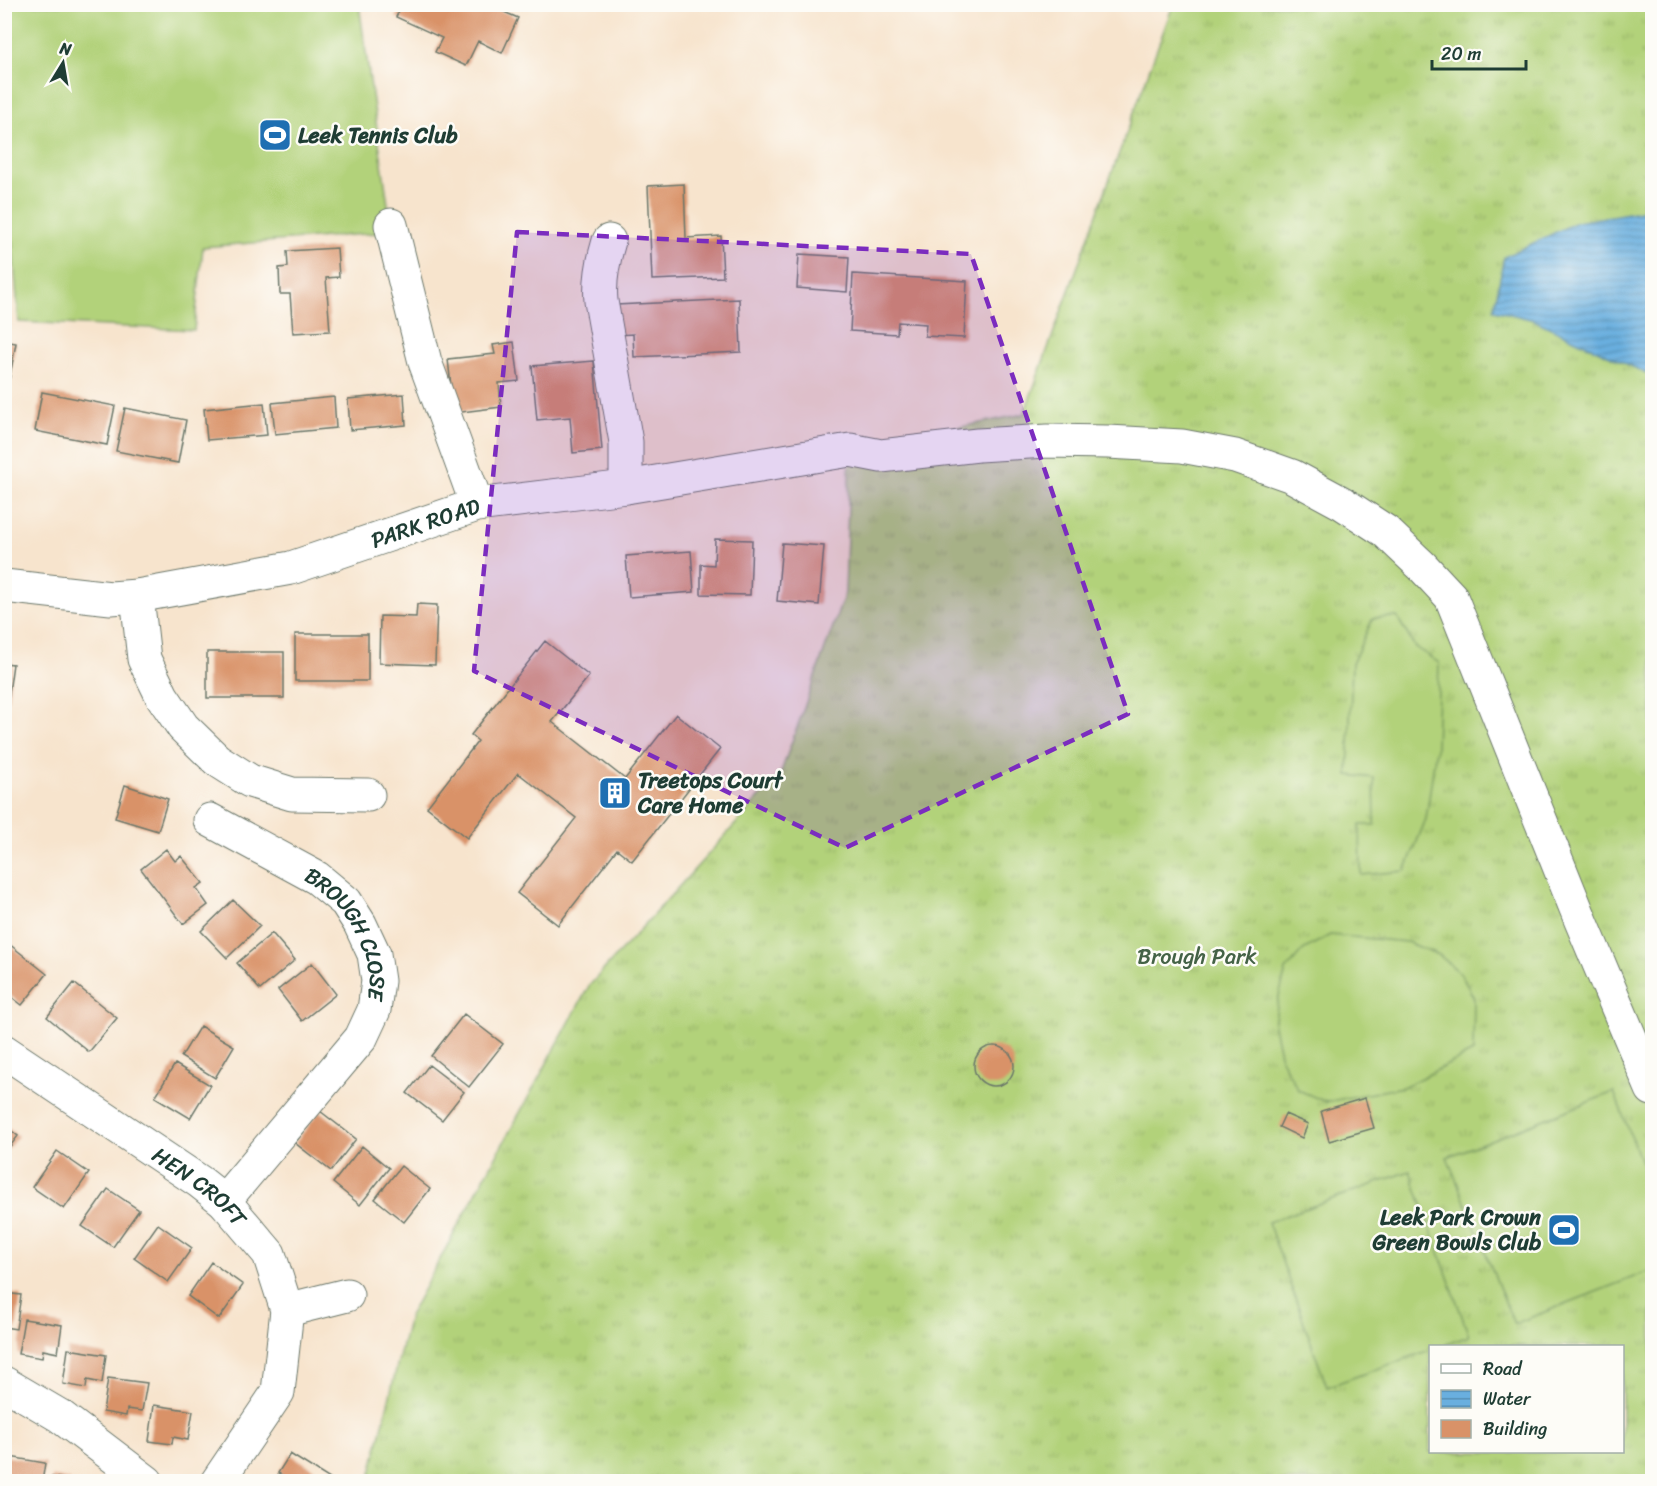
<svg xmlns="http://www.w3.org/2000/svg" width="1657" height="1486" viewBox="0 0 1657 1486" font-family="Sriracha,sans-serif">
  <style>
    .grass { fill: url(#grass-tufts); stroke: #688857; stroke-width: 1.5; fill-rule: evenodd }
    .garden { fill: #b2d27a; stroke: #688857; stroke-width: 1.5 }
    .water { fill: url(#water-rules); stroke: #44768a; stroke-width: 1.5 }
    .building { fill: #d99268 }
    .lines { fill: none; stroke-linecap: round; stroke-linejoin: round }
    .minor-casing { stroke: #6b776a; stroke-width: 35 }
    .minor { stroke: #fff; stroke-width: 33 }
    .marked { fill: #7b2cbf; fill-opacity: 0.2; stroke: #7b2cbf; stroke-width: 4.5; stroke-dasharray: 12 8; stroke-linejoin: round }
    .labels { text-anchor: middle; dominant-baseline: central; stroke-width: 5; stroke-linejoin: round; paint-order: stroke }
    .poi-label { font-size: 22px; font-weight: bold; fill: #1f3d34; stroke: #fdfcf7; text-anchor: start }
    .street-label { font-size: 22px; fill: #1f3d34; stroke: #fdfcf7 }
    .park-label { font-size: 22px; fill: #446246; stroke: #fdfcf7 }
  </style>
  <defs>
    <pattern id="grass-tufts" width="24" height="20" patternUnits="userSpaceOnUse" patternTransform="scale(1.5)"><rect width="24" height="20" fill="#b2d27a"/><path d="M3 7l-1-3M5 7V3M7 7l1-3M15 17l-1-3M17 17v-4M19 17l1-3" fill="none" stroke="#99b56a"/></pattern>
    <pattern id="water-rules" width="6" height="5" patternUnits="userSpaceOnUse" patternTransform="scale(1.5)"><rect width="6" height="5" fill="#69afdf"/><path d="M0 2.5h6" fill="none" stroke="#5690b6"/></pattern>
  </defs>
  <rect width="100%" height="100%" fill="#fdfcf7"/>
  <filter id="ink" filterUnits="userSpaceOnUse"><feTurbulence type="fractalNoise" baseFrequency=".0167" numOctaves="2"/><feDisplacementMap in="SourceGraphic" scale="12" xChannelSelector="R" yChannelSelector="G"/><feConvolveMatrix kernelMatrix="1 2 1 2 8 2 1 2 1" color-interpolation-filters="sRGB"/></filter>
  <filter id="wash" filterUnits="userSpaceOnUse"><feTurbulence type="fractalNoise" baseFrequency=".008" numOctaves="4" result="noise"/><feDisplacementMap in="SourceGraphic" scale="24" xChannelSelector="R" yChannelSelector="G"/><feGaussianBlur stdDeviation="1.35" result="paint"/><feColorMatrix in="noise" values="0 0 0 0 0 0 0 0 0 0 0 0 0 0 0 0 0 1.4 0 .05"/><feComposite in="paint" operator="in"/></filter>
  <g filter="url(#wash)">
    <rect width="100%" height="100%" fill="#f7e4cd"/>
    <path class="grass" d="M1173,5H1652V1481L369,1482L409,1316L589,986L780,775L845,593L850,450L1024,414ZM1430,1346H1622V1452H1430Z"/>
    <path class="garden" d="M4,5H359L391,225L389,232L203,247L194,330L19,322L5,154Z
      M1397,617L1415,647L1439,663L1436,748L1426,819L1405,871L1361,875L1360,825H1375L1374,778L1348,775L1352,664L1373,618Z
      M1330,935L1407,942L1439,955L1460,973L1474,998L1473,1052L1403,1087L1326,1102L1298,1090L1281,1059L1274,1026L1278,1000L1286,970L1303,950Z
      M1614,1092L1652,1190V1270L1514,1324L1447,1157Z
      M1410,1171L1469,1336L1441,1346H1430V1350L1327,1387L1268,1222Z"/>
    <path class="water" d="M1652,209V376L1534,320L1494,310L1504,257L1577,222Z"/>
    <g id="blocks">
      <path class="building" d="M402,5H488L518,18L502,53L478,41L466,66L435,52L442,38L396,17Z
        M684,184L686,238L721,236L723,277L652,280L648,186Z
        M337,248L339,277L326,278L330,331L293,333L290,294H280L279,268L288,267L287,251Z
        M799,254L849,257L847,292L797,288Z
        M853,274L967,281L964,338L925,336L926,324L898,322L897,334L850,331Z
        M739,299L741,352L634,357L633,334L617,335L616,305Z
        M4,341L16,343L9,381L4,380Z
        M514,342L519,381L499,383L501,407L454,413L448,359L495,354L493,345Z
        M594,361L602,450L573,453L570,417L537,420L532,366Z
        M42,392L115,406L107,445L35,431Z
        M404,394L406,425L350,430L348,399Z
        M334,397L336,428L275,434L272,403Z
        M264,403L267,435L207,440L204,409Z
        M125,408L186,420L178,463L116,451Z
        M715,539L752,540L750,595L701,594V564L714,565Z
        M782,543L824,546L819,605L777,601Z
        M691,551L694,592L629,597L626,556Z
        M417,604L437,605L435,665L379,663L380,616L416,617Z
        M295,634H368V681H295Z
        M545,641L589,676L552,722L625,779L676,714L720,749L632,861L617,849L558,925L517,893L576,818L518,773L467,838L427,807L478,741L471,735Z
        M207,652H284V698H207Z
        M4,663L13,664L8,700L4,699Z
        M125,785L168,799L158,831L115,818Z
        M166,849L175,861L181,856L203,883L196,888L208,905L183,924L141,869Z
        M233,900L260,926L227,958L201,931Z
        M272,933L295,960L260,990L237,963Z
        M4,940L47,974L22,1005L4,991Z
        M312,963L336,994L302,1021L278,990Z
        M74,983L117,1018L89,1052L47,1017Z
        M464,1014L503,1044L469,1087L431,1056Z
        M200,1026L234,1046L215,1078L181,1057Z
        M974 1066a20 20 0 1 1 40 0a20 20 0 1 1-40 0Z
        M175,1064L210,1085L190,1118L155,1097Z
        M429,1065L464,1092L442,1120L407,1093Z
        M1365,1098L1374,1128L1329,1141L1321,1111Z
        M320,1111L356,1139L331,1171L295,1143Z
        M1285,1114L1308,1124L1302,1138L1279,1127Z
        M4,1125L18,1136L4,1154Z
        M362,1146L389,1168L360,1205L333,1183Z
        M57,1151L89,1173L64,1209L32,1187Z
        M401,1166L430,1189L404,1222L375,1199Z
        M108,1189L139,1210L113,1247L82,1226Z
        M158,1224L192,1248L168,1282L134,1258Z
        M211,1262L243,1285L219,1319L188,1296Z
        M4,1293L21,1295L16,1329L4,1327Z
        M24,1319L62,1325L58,1353L43,1350L42,1358L18,1354Z
        M68,1349L106,1355L102,1383L87,1380L86,1388L63,1384Z
        M108,1378L147,1383L142,1411L127,1409L126,1416L103,1412Z
        M154,1405L193,1411L188,1440L173,1437L172,1444L149,1441Z
        M290,1454L330,1479L329,1482H278L282,1475L278,1473Z
        M4,1456L45,1463L42,1482H4Z
        M52,1477L70,1480V1482H52Z"/>
    </g>
  </g>
  <g filter="url(#ink)">
    <use href="#blocks" fill-opacity="0" stroke="#6b776a" stroke-width="1.5"/>
    <g class="lines">
      <g class="minor-casing">
        <g id="minor">
          <path d="M391,225L425,362L477,505"/>
          <path d="M609,241C603,261 599,280 601,301L626,442V487"/>
          <path id="s1" d="M4,586L111,598L137,596L291,568L477,505L626,487L850,450L881,456L978,445L1047,441L1108,442L1182,446L1235,456L1292,476L1342,503L1385,531L1422,566L1451,597L1581,921L1652,1089"/>
          <path d="M137,596L144,659L162,696L183,727L217,760L250,781L292,794L368,795"/>
          <path id="s2" d="M210,820L317,878L346,902L360,924L374,954L378,981L374,1010L361,1038L224,1201"/>
          <path id="s3" d="M4,1051L200,1182L224,1201L269,1254L287,1310L278,1392L217,1482"/>
          <path d="M287,1310L347,1295"/>
          <path d="M4,1383L60,1416L147,1482"/>
        </g>
      </g>
      <use href="#minor" class="minor"/>
    </g>
  </g>
  <path class="marked" d="M517,232L971,254L1128,714L845,848L474,671Z"/>
  <defs>
    <g id="stadium-square" transform="scale(1.725)"><rect x="-9" y="-9" width="18" height="18" rx="4" fill="#1f6fb2" stroke="#fdfcf7"/><path d="M0-5a6.5 5 0 1 0 0 10a6.5 5 0 1 0 0-10ZM-3.5-1.8h7v3.6h-7Z" fill="#fff"/></g>
    <g id="building-square" transform="scale(1.725)"><rect x="-9" y="-9" width="18" height="18" rx="4" fill="#1f6fb2" stroke="#fdfcf7"/><path d="M-4-6H4V6H1V3H-1V6H-4ZM-2.5-4.3h1.7v1.8h-1.7ZM.8-4.3h1.7v1.8H.8ZM-2.5-1h1.7V.8h-1.7ZM.8-1h1.7V.8H.8Z" fill="#fff"/></g>
  </defs>
  <g fill-rule="evenodd">
    <use href="#stadium-square" x="275" y="135"/>
    <use href="#building-square" x="615" y="793"/>
    <use href="#stadium-square" x="1564" y="1230"/>
  </g>
  <g class="labels">
    <g class="poi-label">
      <text x="298" y="135">Leek Tennis Club</text>
      <text x="638" y="780">Treetops Court<tspan x="638" dy="25">Care Home</tspan></text>
      <text x="1541" y="1217" text-anchor="end">Leek Park Crown<tspan x="1541" dy="25">Green Bowls Club</tspan></text>
    </g>
    <g class="street-label">
      <text stroke="none"><textPath href="#s1" startOffset="432">PARK ROAD</textPath></text>
      <text stroke="none"><textPath href="#s2" startOffset="188">BROUGH CLOSE</textPath></text>
      <text stroke="none"><textPath href="#s3" startOffset="238">HEN CROFT</textPath></text>
    </g>
    <g class="park-label">
      <text x="1197" y="956">Brough Park</text>
    </g>
  </g>
  <rect width="1657" height="1486" fill="none" stroke="#fdfcf7" stroke-width="24"/>
  <rect x="1429" y="1345" width="195" height="108" fill="#fdfcf7" stroke="#a4b0a9" stroke-width="1.5"/>
  <rect x="1441" y="1364" width="30" height="9" fill="#ffffff" stroke="#a4b0a9" stroke-width="1.5"/>
  <text x="1483" y="1375" font-size="18" fill="#1f3d34">Road</text>
  <rect x="1441" y="1390" width="30" height="18" fill="url(#water-rules)" stroke="#a4b0a9" stroke-width="1.5"/>
  <text x="1483" y="1405" font-size="18" fill="#1f3d34">Water</text>
  <rect x="1441" y="1420" width="30" height="18" fill="#d99268" stroke="#a4b0a9" stroke-width="1.5"/>
  <text x="1483" y="1435" font-size="18" fill="#1f3d34">Building</text>
  <g transform="translate(63 63) rotate(11)" stroke="#fdfcf7" stroke-width="4.5" paint-order="stroke">
  <path d="M0-4.5L10 22L0 15L-10 22Z" fill="#1f3d34"/>
  <text y="-9" font-size="16" font-weight="bold" text-anchor="middle" fill="#1f3d34">N</text>
  </g>
  <path d="M1432 60v9h94v-9" fill="none" stroke="#1f3d34" stroke-width="3"/>
  <text x="1441" y="60" font-size="18" fill="#1f3d34" stroke="#fdfcf7" stroke-width="4.5" paint-order="stroke">20 m</text>
</svg>
